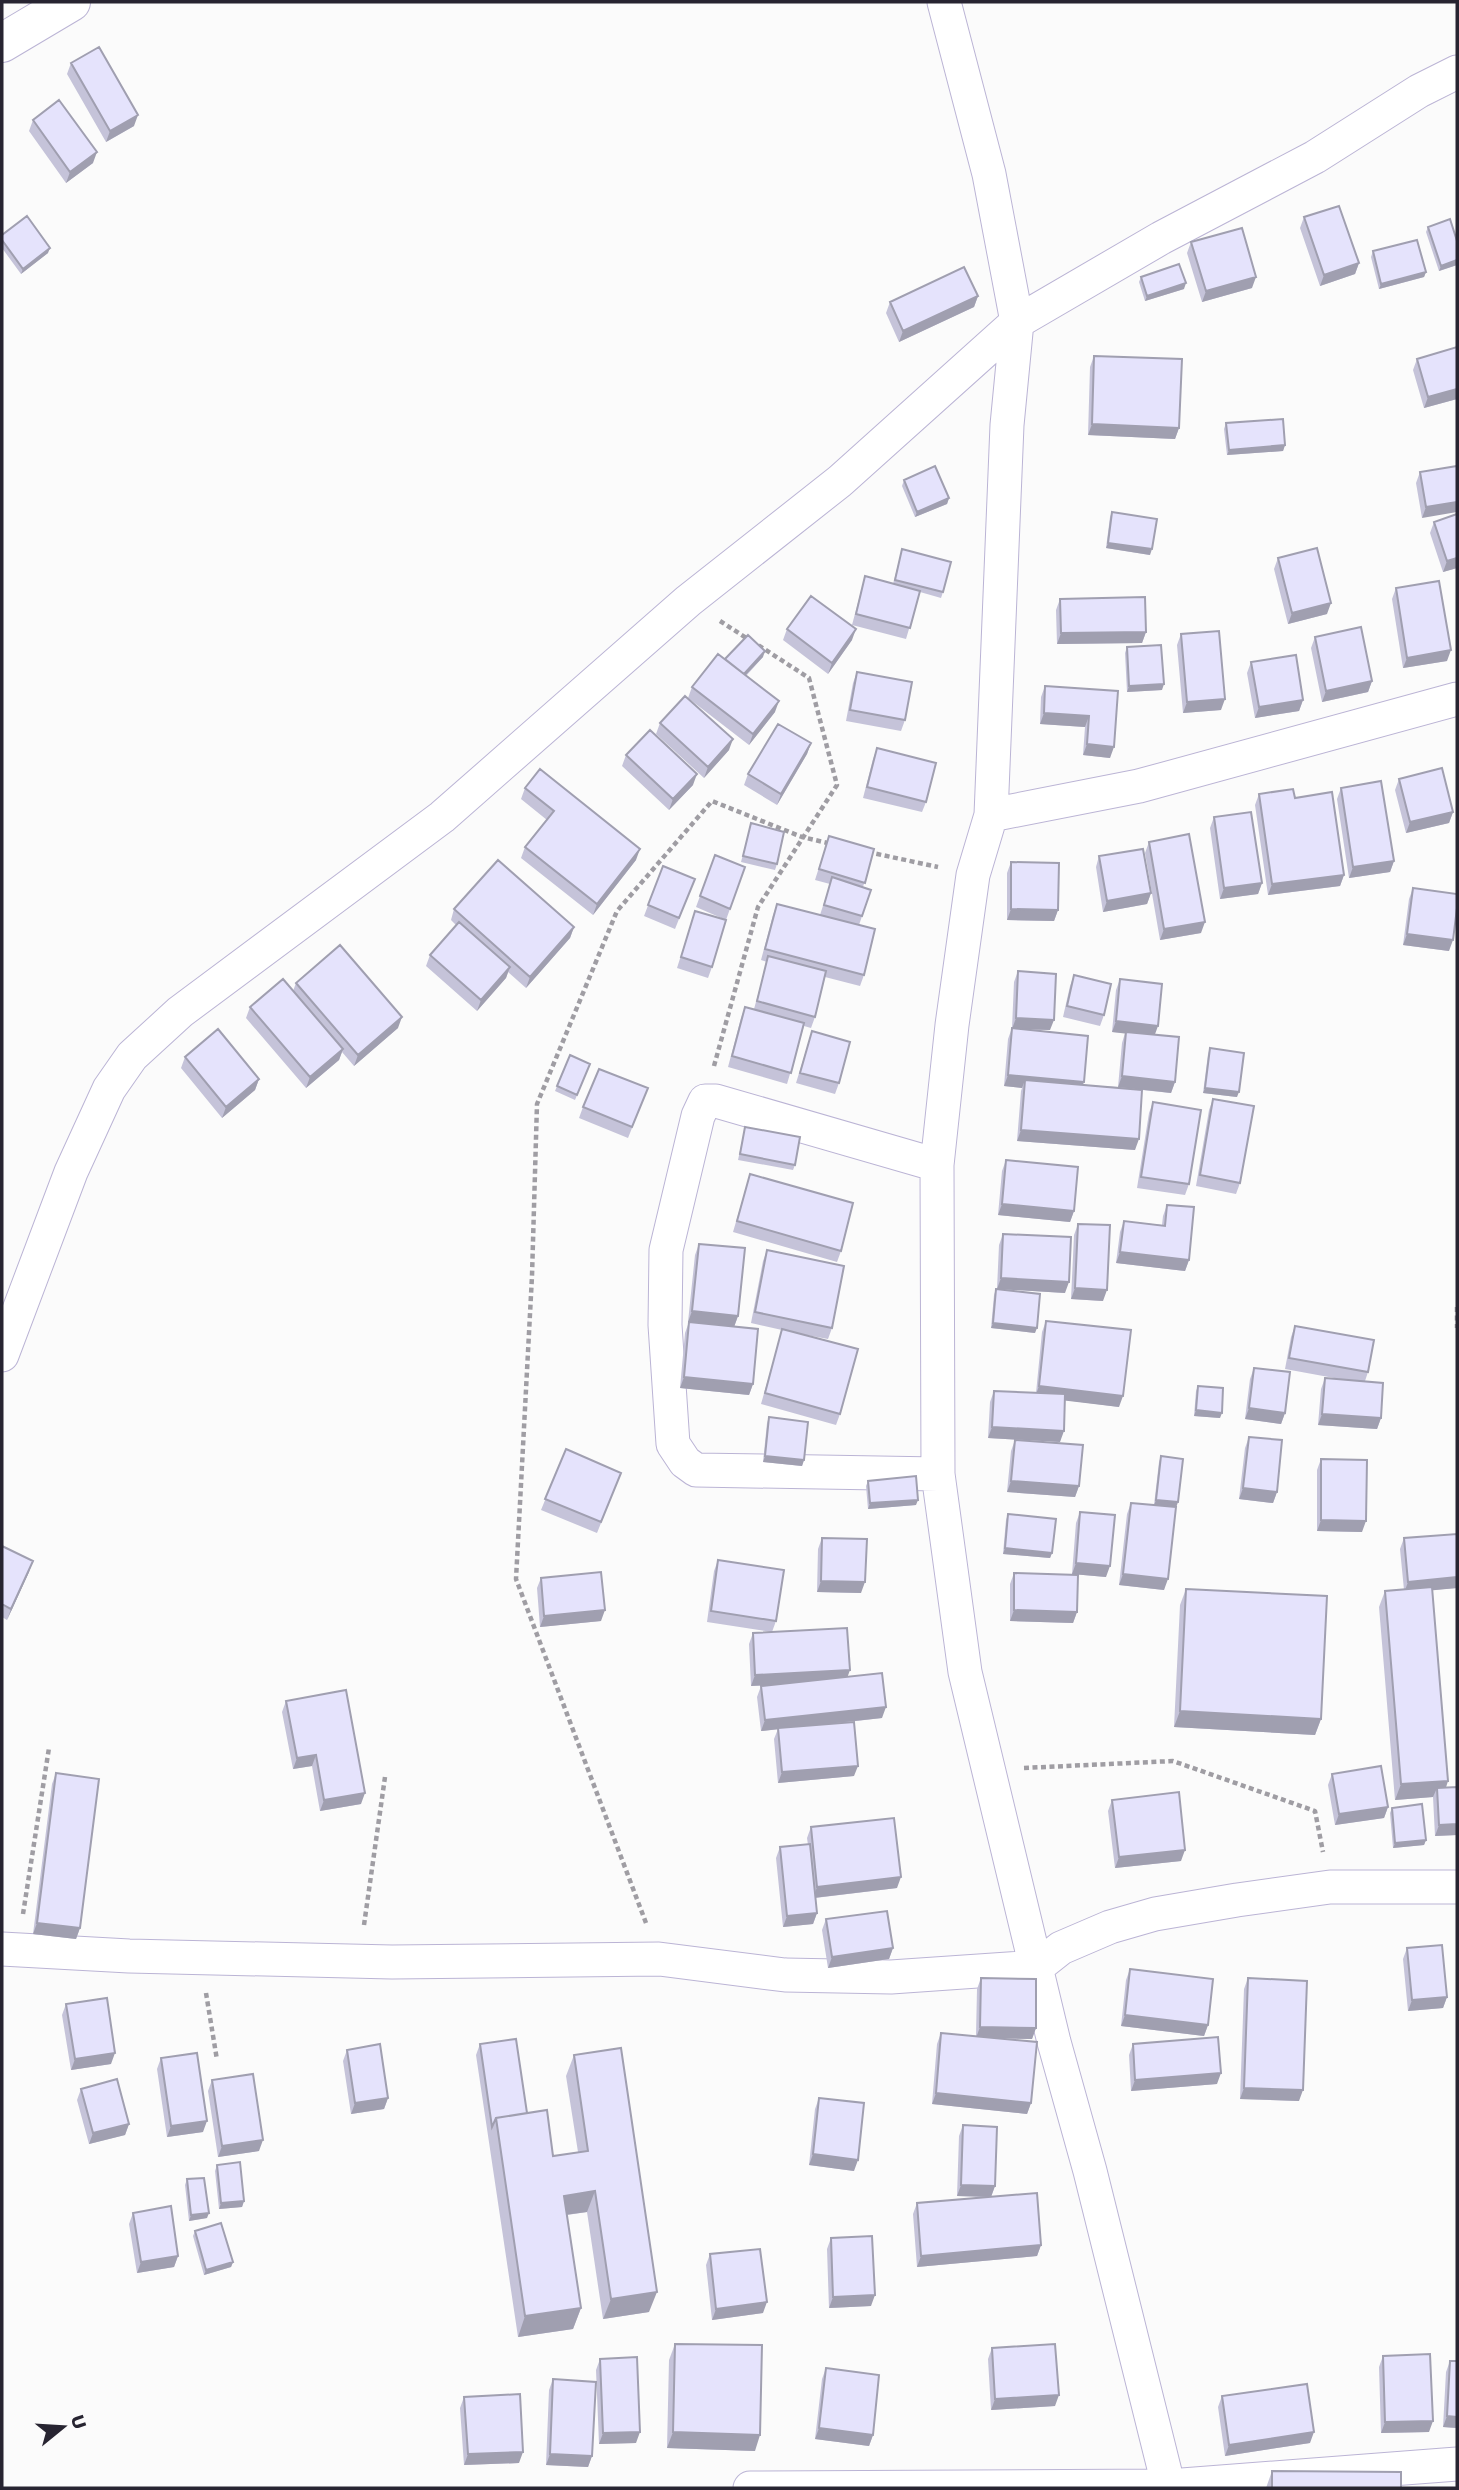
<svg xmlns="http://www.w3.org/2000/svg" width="1459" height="2490" viewBox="0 0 1459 2490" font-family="'Work Sans',sans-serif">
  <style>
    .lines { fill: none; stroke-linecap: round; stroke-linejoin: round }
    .minor-casing { stroke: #bbb4d5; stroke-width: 35 }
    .primary-casing { stroke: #bbb4d5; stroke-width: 40 }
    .path { stroke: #9f9da3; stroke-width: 4.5; stroke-dasharray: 5 3.5; stroke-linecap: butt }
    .minor { stroke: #fff; stroke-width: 33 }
    .primary { stroke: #fff; stroke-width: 38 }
    .wall { fill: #c5c3d9 }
    .shaded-wall { fill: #a09fb0 }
    .building { fill: #e5e3fc; stroke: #a09fb0; stroke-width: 2 }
  </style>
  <rect width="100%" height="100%" fill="#fbfbfb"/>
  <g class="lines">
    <g class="minor-casing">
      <path id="minor" d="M944,2L989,174L1017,322L1007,425L991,815L973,875L952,1025L937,1165L938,1474L965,1672L1054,2042L1090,2171L1169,2488
        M991,815L1139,786L1457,699
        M937,1165L716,1101H705L698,1116L666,1250L665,1325L673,1444L685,1462L696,1470L938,1474
        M2,1355L71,1172L109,1089L132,1056L180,1012L442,817L688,601L840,481L1017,322L1161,238L1315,157L1419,91L1457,72
        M2,1949L129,1956L392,1962L659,1959L785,1975L891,1977L1037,1967L1061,1948L1110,1927L1155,1914L1237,1900L1330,1887H1457
        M750,2488L1169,2486L1457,2464"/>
    </g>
    <g class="primary-casing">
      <path id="primary" d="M2,43L71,2"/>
    </g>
    <path class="path" d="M720,621L751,641
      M868,852L938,867
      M714,1066L758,907L837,785L809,678L758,645
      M1457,1307V1328
      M1024,1768L1173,1761L1315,1811L1323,1852
      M23,1914L49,1748
      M646,1923L516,1579L532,1276L537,1104L617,911L712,801L802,837L832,844
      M364,1925L385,1777
      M206,1993L217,2060"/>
    <use href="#minor" class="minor"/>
    <use href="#primary" class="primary"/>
  </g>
  <path class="wall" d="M71,63L134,126L106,142L67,74Z
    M33,120L93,163L66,183L29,131Z
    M1304,217L1359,263L1355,274L1320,286L1300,228Z
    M1428,227L1457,241V265L1439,271L1426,232Z
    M2,235L48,253L21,274L2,248Z
    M1191,242L1252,288L1202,302L1187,253Z
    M1373,251L1426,272L1424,277L1379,289L1371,257Z
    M1141,277L1184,289L1145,301L1139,282Z
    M978,296L974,307L899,342L886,313L890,302Z
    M1457,347V399L1424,408L1413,370L1417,359Z
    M1094,356L1179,428L1175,439L1088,435L1090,367Z
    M1226,423L1285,445L1283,451L1227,455L1224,429Z
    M1457,466L1422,518L1416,483L1420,472Z
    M904,480L949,498L947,504L915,517L902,486Z
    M1112,512L1150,555L1106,548L1110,517Z
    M1457,514V568L1443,572L1430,533L1434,522Z
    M902,549L943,592L941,598L920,592L906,639L852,625L865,576L893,584Z
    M1278,558L1327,614L1288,624L1274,569Z
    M1396,588L1447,661L1403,668L1392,599Z
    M1060,599L1146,632L1142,643L1057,644L1056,610Z
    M787,629L852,640L828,674L783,640Z
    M1181,634L1221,710L1183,713L1177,645Z
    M1315,637L1372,681L1368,692L1322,702L1311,648Z
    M1127,647L1162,690L1127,692L1125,653Z
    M763,657L746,676L775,712L749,745L688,698L692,687L725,659Z
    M1251,662L1303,700L1299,711L1255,718L1247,673Z
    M857,672L905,720L901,731L846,721L853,683Z
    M1045,686L1118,691L1110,758L1083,755L1085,727L1040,724L1041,697Z
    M660,723L729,750L704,778L656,734Z
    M811,743L807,754L777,805L744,785L748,774Z
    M877,748L926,802L922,812L863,798L873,759Z
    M626,755L693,785L669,810L622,766Z
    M1399,779L1453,812L1449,823L1406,833L1395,790Z
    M525,788L636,860L593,915L521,858L525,847L547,820L521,799Z
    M1341,788L1394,861L1390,872L1349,878L1337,799Z
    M1259,794L1295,798L1344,875L1340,886L1268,895L1255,805Z
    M1214,817L1262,883L1258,894L1220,899L1210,828Z
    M751,823L777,864L775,870L741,862Z
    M829,836L874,849L863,887L871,890L859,925L864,975L860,986L825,977L815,1017L811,1028L804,1026L787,1084L728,1067L741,1018L745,1007L754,1009L767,962L761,960L773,915L777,904L820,915L830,884L815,880Z
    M1149,842L1201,933L1160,940L1145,853Z
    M715,855L745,867L726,920L696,907Z
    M1099,856L1151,893L1147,904L1103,912L1096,867Z
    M1011,862L1058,910L1054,921L1007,920V873Z
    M663,866L695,879L675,929L644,916Z
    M1413,888L1449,951L1403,945L1409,899Z
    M454,909L574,927L570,938L526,988L508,972L506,978L477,1011L426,966L430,955L456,925L451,920Z
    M695,911L712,967L708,978L677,968Z
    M1018,971L1050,1030L1013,1029L1083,1085L1118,1087L1122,1043L1125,1033L1112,1032L1116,990L1120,979L1155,1035L1175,1082L1171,1093L1142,1090L1135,1150L1017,1141L1021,1091L1022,1088L1004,1086L1008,1039L1012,1028L1014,982Z
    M1074,975L1104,1015L1100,1026L1063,1017L1070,986Z
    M296,983L398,1028L354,1066L342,1052L339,1060L306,1088L246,1018L250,1007L293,991Z
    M812,1031L839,1083L835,1094L796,1083Z
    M1210,1048L1237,1097L1203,1093L1208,1054Z
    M570,1055L590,1064L575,1100L555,1091Z
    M185,1057L259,1079L255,1090L222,1118L181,1068Z
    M648,1088L628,1138L579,1118L583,1107Z
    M1213,1099L1240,1183L1236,1194L1196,1186L1209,1110Z
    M1153,1102L1189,1184L1185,1195L1137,1188L1149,1113Z
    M745,1127L795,1165L793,1170L738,1160Z
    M1006,1160L1074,1211L1070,1222L998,1215L1002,1171Z
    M750,1174L841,1251L837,1262L733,1232Z
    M1167,1205L1189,1260L1185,1271L1116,1263L1120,1232L1124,1221L1162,1225L1163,1216Z
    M1078,1224L1103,1301L1071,1299L1074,1235Z
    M1003,1234L1065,1293L997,1289L999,1245Z
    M699,1244L738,1316L734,1327L753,1384L749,1395L680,1388L685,1333L689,1322L722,1325L688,1322L695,1255Z
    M767,1250L832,1328L828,1339L801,1334L840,1414L836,1425L761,1404L782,1330L751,1323L763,1261Z
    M996,1289L1035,1333L991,1328L994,1295Z
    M1046,1321L1119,1407L1065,1400L1060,1442L988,1438L990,1402L994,1391L1036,1393L1042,1332Z
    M1295,1326L1368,1372L1365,1381L1381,1418L1377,1429L1318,1425L1321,1389L1325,1378L1345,1380L1285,1369L1291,1337Z
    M1254,1368L1285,1413L1281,1424L1245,1419L1250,1379Z
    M1198,1386L1220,1418L1194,1416L1196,1391Z
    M769,1417L804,1460L802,1466L763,1462L767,1423Z
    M1249,1437L1277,1492L1273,1503L1239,1499L1245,1448Z
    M1015,1440L1079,1486L1075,1497L1007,1492L1011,1451Z
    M566,1449L617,1483L597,1533L541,1510Z
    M1161,1456L1176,1508L1164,1590L1119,1585L1127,1514L1131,1503L1154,1505L1159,1462Z
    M1321,1459L1362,1532L1317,1531V1470Z
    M868,1481L916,1505L868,1509L866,1486Z
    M1080,1512L1106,1577L1072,1574L1076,1523Z
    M1008,1514L1052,1553L1050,1558L1003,1554L1006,1520Z
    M1457,1534V1588L1432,1590L1446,1788L1457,1787V1835L1435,1836L1433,1797L1395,1800L1379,1607L1385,1591L1404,1590L1400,1549L1404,1538Z
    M822,1538L861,1593L817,1592L818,1549Z
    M2,1546L29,1572L7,1620L2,1617Z
    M718,1560L776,1621L772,1632L707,1622L714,1571Z
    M1014,1573L1077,1612L1073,1623L1010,1621V1584Z
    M541,1578L601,1621L540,1627L537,1588Z
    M1186,1589L1321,1719L1315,1735L1174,1727L1180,1605Z
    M753,1633L847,1677L882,1718L813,1726L854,1776L778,1783L774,1739L778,1729L761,1731L757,1697L761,1686L774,1685L751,1686L749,1644Z
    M286,1701L361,1804L320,1811L312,1766L293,1769L282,1712Z
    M56,1773L80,1928L76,1939L33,1934L52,1784Z
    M1332,1774L1388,1807L1384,1818L1335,1825L1328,1785Z
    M1112,1800L1181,1861L1115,1868L1108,1811Z
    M1392,1808L1426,1840L1424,1845L1393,1848L1390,1813Z
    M811,1827L897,1888L815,1898L817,1913L813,1924L783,1927L776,1858L780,1847L808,1845L807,1838Z
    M826,1919L893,1948L889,1959L828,1968L822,1930Z
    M1407,1948L1447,1997L1443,2008L1408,2011L1403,1959Z
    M1130,1969L1208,2025L1204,2036L1121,2026L1126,1980Z
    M981,1978L1036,2028L1032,2039L997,2038L1031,2103L1027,2114L932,2104L937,2044L941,2033L976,2036L977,1989Z
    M1248,1978L1299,2101L1240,2099L1244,1989Z
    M66,2004L111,2064L71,2070L62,2015Z
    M480,2044L527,2113L553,2156L578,2152L566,2076L574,2055L649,2312L603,2319L587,2212L567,2215L581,2308L573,2329L518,2337L476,2055Z
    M1133,2044L1217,2084L1131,2091L1129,2055Z
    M347,2050L388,2098L384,2109L351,2114L343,2061Z
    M161,2058L203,2132L167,2137L157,2069Z
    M212,2080L259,2151L218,2157L208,2091Z
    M81,2089L129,2124L125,2135L89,2144L77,2100Z
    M819,2098L854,2171L809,2165L815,2109Z
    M963,2125L995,2186L991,2197L1041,2245L1037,2256L917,2267L913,2214L917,2203L989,2197L957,2196L959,2136Z
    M217,2165L244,2201L242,2207L219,2209L215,2171Z
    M187,2179L207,2218L189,2221L185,2185Z
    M133,2213L178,2256L174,2267L137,2273L129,2224Z
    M195,2231L233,2262L231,2267L204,2275L193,2236Z
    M831,2238L871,2306L829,2308L827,2249Z
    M710,2254L763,2313L712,2320L706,2265Z
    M675,2344L755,2451L667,2448L669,2360Z
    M992,2348L1055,2406L991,2410L988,2359Z
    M1383,2356L1429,2432L1381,2433L1379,2367Z
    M600,2359L636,2443L599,2444L596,2370Z
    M1450,2361H1457V2428L1443,2427L1446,2372Z
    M826,2368L873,2435L869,2446L815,2439L822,2379Z
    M553,2379L592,2456L588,2467L546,2465L549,2390Z
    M1222,2396L1310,2443L1225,2456L1218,2407Z
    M464,2397L519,2463L464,2465L460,2408Z
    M1272,2471L1401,2488H1266Z"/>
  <path class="shaded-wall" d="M138,115L134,126L106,142L110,131Z
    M97,152L93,163L66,183L70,172Z
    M50,248L48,253L21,274L23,269Z
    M1457,260V265L1439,271L1441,266Z
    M1359,263L1355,274L1320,286L1324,275Z
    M1426,272L1424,277L1379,289L1381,284Z
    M1256,277L1252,288L1202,302L1206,291Z
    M1186,283L1184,289L1145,301L1147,296Z
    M978,296L974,307L899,342L903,331Z
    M1457,389V399L1424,408L1428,397Z
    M1092,424L1179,428L1175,439L1088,435Z
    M1285,445L1283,451L1227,455L1229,450Z
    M949,498L947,504L915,517L917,512Z
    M1457,502V512L1422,518L1426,507Z
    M1108,543L1152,549L1150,555L1106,548Z
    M1457,558V568L1443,572L1447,561Z
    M1331,603L1327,614L1288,624L1292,613Z
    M856,629L852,640L828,674L832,663Z
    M1146,632L1142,643L1057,644L1061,633Z
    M1451,650L1447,661L1403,668L1407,658Z
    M765,651L763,657L738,683L741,678Z
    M1372,681L1368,692L1322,702L1326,691Z
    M1164,684L1162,690L1127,692L1129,686Z
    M1225,699L1221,710L1183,713L1187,702Z
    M1303,700L1299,711L1255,718L1259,707Z
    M779,701L775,712L749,745L753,734Z
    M1044,713L1089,716L1085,727L1040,724Z
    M733,739L729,750L704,778L708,767Z
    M811,743L807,754L777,805L781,794Z
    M1087,744L1114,747L1110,758L1083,755Z
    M697,774L693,785L669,810L673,799Z
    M1453,812L1449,823L1406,833L1410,822Z
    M640,849L636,860L593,915L597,904Z
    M1394,861L1390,872L1349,878L1353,867Z
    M1344,875L1340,886L1268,895L1272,884Z
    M1262,883L1258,894L1220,899L1224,888Z
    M1151,893L1147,904L1103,912L1107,901Z
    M1011,909L1058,910L1054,921L1007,920Z
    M1205,922L1201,933L1160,940L1164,929Z
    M574,927L570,938L526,988L530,977Z
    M1407,934L1453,940L1449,951L1403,945Z
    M510,967L506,978L477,1011L481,1000Z
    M402,1017L398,1028L354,1066L358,1055Z
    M1016,1018L1054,1020L1050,1030L1012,1029Z
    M1116,1021L1158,1026L1154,1037L1112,1032Z
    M343,1049L339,1060L306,1088L310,1077Z
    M1008,1075L1084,1082L1080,1093L1025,1080L1022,1088L1004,1086Z
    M1122,1076L1175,1082L1171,1093L1118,1087Z
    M259,1079L255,1090L222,1118L226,1107Z
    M1205,1088L1239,1092L1237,1097L1203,1093Z
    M1021,1130L1139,1139L1135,1150L1017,1141Z
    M1002,1204L1074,1211L1070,1222L998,1215Z
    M1120,1252L1189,1260L1185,1271L1116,1263Z
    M1001,1278L1069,1282L1065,1293L997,1289Z
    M1075,1288L1107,1290L1103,1301L1071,1299Z
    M692,1311L738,1316L734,1327L688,1322Z
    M993,1323L1037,1328L1035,1333L991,1328Z
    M684,1377L753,1384L749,1395L680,1388Z
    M1039,1386L1123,1396L1119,1407L1035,1397Z
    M1249,1408L1285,1413L1281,1424L1245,1419Z
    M1196,1410L1222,1413L1220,1418L1194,1416Z
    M1322,1414L1381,1418L1377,1429L1318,1425Z
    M992,1427L1064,1431L1060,1442L988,1438Z
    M765,1456L804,1460L802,1466L763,1462Z
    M1011,1481L1079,1486L1075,1497L1007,1492Z
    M1243,1488L1277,1492L1273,1503L1239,1499Z
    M918,1500L916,1505L868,1509L870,1503Z
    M1156,1500L1178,1502L1176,1508L1154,1505Z
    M1321,1520L1366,1521L1362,1532L1317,1531Z
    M1005,1548L1052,1553L1050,1558L1003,1554Z
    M33,1561L29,1572L7,1620L11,1609Z
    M1076,1563L1110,1566L1106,1577L1072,1574Z
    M1123,1574L1168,1579L1164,1590L1119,1585Z
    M1457,1577V1588L1404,1593L1408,1582Z
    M821,1581L865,1582L861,1593L817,1592Z
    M605,1610L601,1621L540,1627L544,1616Z
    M1014,1610L1077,1612L1073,1623L1010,1621Z
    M850,1670L846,1681L751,1686L755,1675Z
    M886,1707L882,1718L761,1731L765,1720Z
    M1180,1711L1321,1719L1315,1735L1174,1727Z
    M316,1755L312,1766L293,1769L297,1758Z
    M858,1766L854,1776L778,1783L782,1772Z
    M1448,1781L1443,1797L1437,1788L1433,1797L1395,1800L1401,1784Z
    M365,1793L361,1804L320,1811L324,1800Z
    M1388,1807L1384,1818L1335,1825L1339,1814Z
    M1457,1824V1835L1435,1836L1439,1825Z
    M1426,1840L1424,1845L1393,1848L1395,1843Z
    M1185,1850L1181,1861L1115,1868L1119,1857Z
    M901,1877L897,1888L813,1898L817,1887Z
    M817,1913L813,1924L783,1927L787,1916Z
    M37,1923L80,1928L76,1939L33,1934Z
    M893,1948L889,1959L828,1968L832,1957Z
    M1447,1997L1443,2008L1408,2011L1412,2000Z
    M1125,2015L1208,2025L1204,2036L1121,2026Z
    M980,2027L1036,2028L1032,2039L976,2038Z
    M115,2053L111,2064L71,2070L75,2059Z
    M1221,2073L1217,2084L1131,2091L1135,2080Z
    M1244,2088L1303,2090L1299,2101L1240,2099Z
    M936,2093L1031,2103L1027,2114L932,2104Z
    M388,2098L384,2109L351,2114L355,2103Z
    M207,2121L203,2132L167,2137L171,2126Z
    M129,2124L125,2135L89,2144L93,2133Z
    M263,2140L259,2151L218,2157L222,2146Z
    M813,2154L858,2160L854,2171L809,2165Z
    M961,2185L995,2186L991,2197L957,2196Z
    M595,2191L587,2212L557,2216L564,2196Z
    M244,2201L242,2207L219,2209L221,2203Z
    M209,2213L207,2218L189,2221L191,2215Z
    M1041,2245L1037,2256L917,2267L921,2256Z
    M178,2256L174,2267L137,2273L141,2262Z
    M233,2262L231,2267L204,2275L206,2270Z
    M657,2292L649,2312L603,2319L611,2299Z
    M875,2295L871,2306L829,2308L833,2297Z
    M767,2302L763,2313L712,2320L716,2309Z
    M581,2308L573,2329L518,2337L525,2316Z
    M1059,2395L1055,2406L991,2410L995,2399Z
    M1447,2416L1457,2417V2428L1443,2427Z
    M1433,2421L1429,2432L1381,2433L1385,2422Z
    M819,2428L873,2435L869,2446L815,2439Z
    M640,2432L636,2443L599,2444L603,2433Z
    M673,2432L760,2435L755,2451L667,2448Z
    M1314,2432L1310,2443L1225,2456L1229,2445Z
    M523,2452L519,2463L464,2465L468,2454Z
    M550,2454L592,2456L588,2467L546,2465Z"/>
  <path class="building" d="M99,47L138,115L110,131L71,63Z
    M59,100L97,152L70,172L33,120Z
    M1339,206L1359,263L1324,275L1304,217Z
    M27,216L50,248L23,269L2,240V235Z
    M1450,219L1457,241V260L1441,266L1428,227Z
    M1242,228L1256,277L1206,291L1191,242Z
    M1417,240L1426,272L1381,284L1373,251Z
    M1179,264L1186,283L1147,296L1141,277Z
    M964,267L978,296L903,331L890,302Z
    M1457,347V389L1428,397L1417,359Z
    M1094,356L1182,359L1179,428L1092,424Z
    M1283,419L1285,445L1229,450L1226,423Z
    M935,466L949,498L917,512L904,480Z
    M1457,466V502L1426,507L1420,472Z
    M1112,512L1157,519L1152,549L1108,543Z
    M1457,514V558L1447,561L1434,522Z
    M1317,548L1331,603L1292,613L1278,558Z
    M902,549L951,562L943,592L895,580Z
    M865,576L920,591L910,628L856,614Z
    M1439,581L1451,650L1407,658L1396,588Z
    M811,596L856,629L832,663L787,629Z
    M1145,597L1146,632L1061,633L1060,599Z
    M1361,627L1372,681L1326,691L1315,637Z
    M1219,631L1225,699L1187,702L1181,634Z
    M748,635L765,651L744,674L725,659Z
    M1161,645L1164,684L1129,686L1127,647Z
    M718,654L779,701L753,734L692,687Z
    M1296,655L1303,700L1259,707L1251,662Z
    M857,672L912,682L905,720L850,710Z
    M1045,686L1118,691L1114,747L1087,744L1089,716L1044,713Z
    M685,696L733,739L708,767L660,723Z
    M778,724L811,743L781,794L748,774Z
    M650,730L697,774L673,799L626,755Z
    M877,748L936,763L926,802L867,787Z
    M1442,768L1453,812L1410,822L1399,779Z
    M540,769L640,849L597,904L525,847L554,811L525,788Z
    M1381,781L1394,861L1353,867L1341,788Z
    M1293,789L1295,798L1332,792L1344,875L1272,884L1259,794Z
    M1251,812L1262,883L1224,888L1214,817Z
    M751,823L784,832L777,864L743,856Z
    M1189,834L1205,922L1164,929L1149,842Z
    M829,836L874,849L865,883L819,869Z
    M1143,849L1151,893L1107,901L1099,856Z
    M715,855L745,867L730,909L700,896Z
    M498,860L574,927L530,977L454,909Z
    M1011,862L1059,863L1058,910L1011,909Z
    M663,866L695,879L679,918L648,905Z
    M832,877L871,890L862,916L824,905Z
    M1413,888L1457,894V908L1453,940L1407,934Z
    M777,904L875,929L864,975L765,949Z
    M695,911L726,920L712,967L681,957Z
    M459,922L510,967L481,1000L430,955Z
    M340,945L402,1017L358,1055L296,983Z
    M768,956L826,971L815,1017L757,1001Z
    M1018,971L1056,974L1054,1020L1016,1018Z
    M1074,975L1111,984L1104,1015L1067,1006Z
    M283,979L343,1049L310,1077L250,1007Z
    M1120,979L1162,984L1158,1026L1116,1021Z
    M745,1007L804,1023L791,1073L732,1056Z
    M1012,1028L1088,1036L1084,1082L1008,1075Z
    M218,1029L259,1079L226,1107L185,1057Z
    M812,1031L850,1042L839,1083L800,1073Z
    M1126,1032L1179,1037L1175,1082L1122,1076Z
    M1210,1048L1244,1053L1239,1092L1205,1088Z
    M570,1055L590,1064L577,1095L557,1086Z
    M599,1069L648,1088L632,1127L583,1107Z
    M1025,1080L1142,1090L1139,1139L1021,1130Z
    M1213,1099L1254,1106L1240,1183L1200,1175Z
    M1153,1102L1201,1110L1189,1184L1141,1177Z
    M745,1127L800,1137L795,1165L740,1154Z
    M1006,1160L1078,1167L1074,1211L1002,1204Z
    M750,1174L853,1203L841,1251L737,1221Z
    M1167,1205L1194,1207L1189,1260L1120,1252L1124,1221L1165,1226Z
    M1078,1224L1110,1225L1107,1290L1075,1288Z
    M1003,1234L1071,1237L1069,1282L1001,1278Z
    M699,1244L745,1248L738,1316L692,1311Z
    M767,1250L844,1266L832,1328L755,1312Z
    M996,1289L1040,1294L1037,1328L993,1323Z
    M1046,1321L1131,1330L1123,1396L1039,1386Z
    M689,1322L758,1329L753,1384L684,1377Z
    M1295,1326L1374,1340L1368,1372L1289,1358Z
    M782,1329L858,1349L840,1414L765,1393Z
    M1254,1368L1290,1372L1285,1413L1249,1408Z
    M1325,1378L1383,1383L1381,1418L1322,1414Z
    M1198,1386L1223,1388L1222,1413L1196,1410Z
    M994,1391L1065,1394L1064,1431L992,1427Z
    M769,1417L808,1422L804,1460L765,1456Z
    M1249,1437L1282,1440L1277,1492L1243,1488Z
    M1015,1440L1083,1445L1079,1486L1011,1481Z
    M566,1449L621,1473L601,1522L545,1499Z
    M1161,1456L1183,1459L1178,1502L1156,1500Z
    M1321,1459L1367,1460L1366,1521L1321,1520Z
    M916,1476L918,1500L870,1503L868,1481Z
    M1131,1503L1176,1507L1168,1579L1123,1574Z
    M1080,1512L1115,1515L1110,1566L1076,1563Z
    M1008,1514L1056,1519L1052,1553L1005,1548Z
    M1457,1534V1577L1408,1582L1404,1538Z
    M822,1538L867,1539L865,1582L821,1581Z
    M2,1546L33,1561L11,1609L2,1604Z
    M718,1560L784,1570L776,1621L711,1611Z
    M601,1572L605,1610L544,1616L541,1578Z
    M1014,1573L1078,1575L1077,1612L1014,1610Z
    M1432,1587L1448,1781L1401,1784L1385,1591Z
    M1186,1589L1327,1596L1321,1719L1180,1711Z
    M847,1628L850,1670L755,1675L753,1633Z
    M882,1673L886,1707L765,1720L761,1686Z
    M346,1690L365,1793L324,1800L316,1755L297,1758L286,1701Z
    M854,1722L858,1766L782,1772L778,1728Z
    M1381,1766L1388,1807L1339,1814L1332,1774Z
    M56,1773L99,1779L80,1928L37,1923Z
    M1457,1787V1824L1439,1825L1437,1788Z
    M1179,1792L1185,1850L1119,1857L1112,1800Z
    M1422,1804L1426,1840L1395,1843L1392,1808Z
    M894,1818L901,1877L817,1887L811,1827Z
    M810,1844L817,1913L787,1916L780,1847Z
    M887,1911L893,1948L832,1957L826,1919Z
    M1442,1945L1447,1997L1412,2000L1407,1948Z
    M1130,1969L1213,1979L1208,2025L1125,2015Z
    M981,1978L1036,1979V2028L980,2027Z
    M1248,1978L1307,1981L1303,2090L1244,2088Z
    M107,1998L115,2053L75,2059L66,2004Z
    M941,2033L1037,2042L1031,2103L936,2093Z
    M1218,2037L1221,2073L1135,2080L1133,2044Z
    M516,2039L527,2113L496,2118L492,2127L480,2044Z
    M380,2044L388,2098L355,2103L347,2050Z
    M621,2048L657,2292L611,2299L595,2191L564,2196L581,2308L525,2316L496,2118L547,2110L553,2156L588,2151L574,2055Z
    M197,2053L207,2121L171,2126L161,2058Z
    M253,2074L263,2140L222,2146L212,2080Z
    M117,2079L129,2124L93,2133L81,2089Z
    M819,2098L864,2103L858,2160L813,2154Z
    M963,2125L997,2127L995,2186L961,2185Z
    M240,2162L244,2201L221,2203L217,2165Z
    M204,2178L209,2213L191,2215L187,2179Z
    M1037,2193L1041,2245L921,2256L917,2203Z
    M171,2206L178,2256L141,2262L133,2213Z
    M221,2223L233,2262L206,2270L195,2231Z
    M872,2236L875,2295L833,2297L831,2238Z
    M760,2249L767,2302L716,2309L710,2254Z
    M675,2344L762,2345L760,2435L673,2432Z
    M1055,2344L1059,2395L995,2399L992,2348Z
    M1430,2354L1433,2421L1385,2422L1383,2356Z
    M637,2357L640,2432L603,2433L600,2359Z
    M1450,2361H1457V2417L1447,2416Z
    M826,2368L879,2375L873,2435L819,2428Z
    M553,2379L596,2382L592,2456L550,2454Z
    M1307,2384L1314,2432L1229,2445L1222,2396Z
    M520,2394L523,2452L468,2454L464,2397Z
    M1272,2471L1401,2472V2488H1272Z"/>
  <rect width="1459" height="2490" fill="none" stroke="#272431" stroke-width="7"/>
  <g transform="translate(63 2427) rotate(72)" stroke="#fbfbfb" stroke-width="5" paint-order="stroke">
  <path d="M0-5L12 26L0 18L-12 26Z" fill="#272431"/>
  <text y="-10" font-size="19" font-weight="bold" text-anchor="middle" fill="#272431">U</text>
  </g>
</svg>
